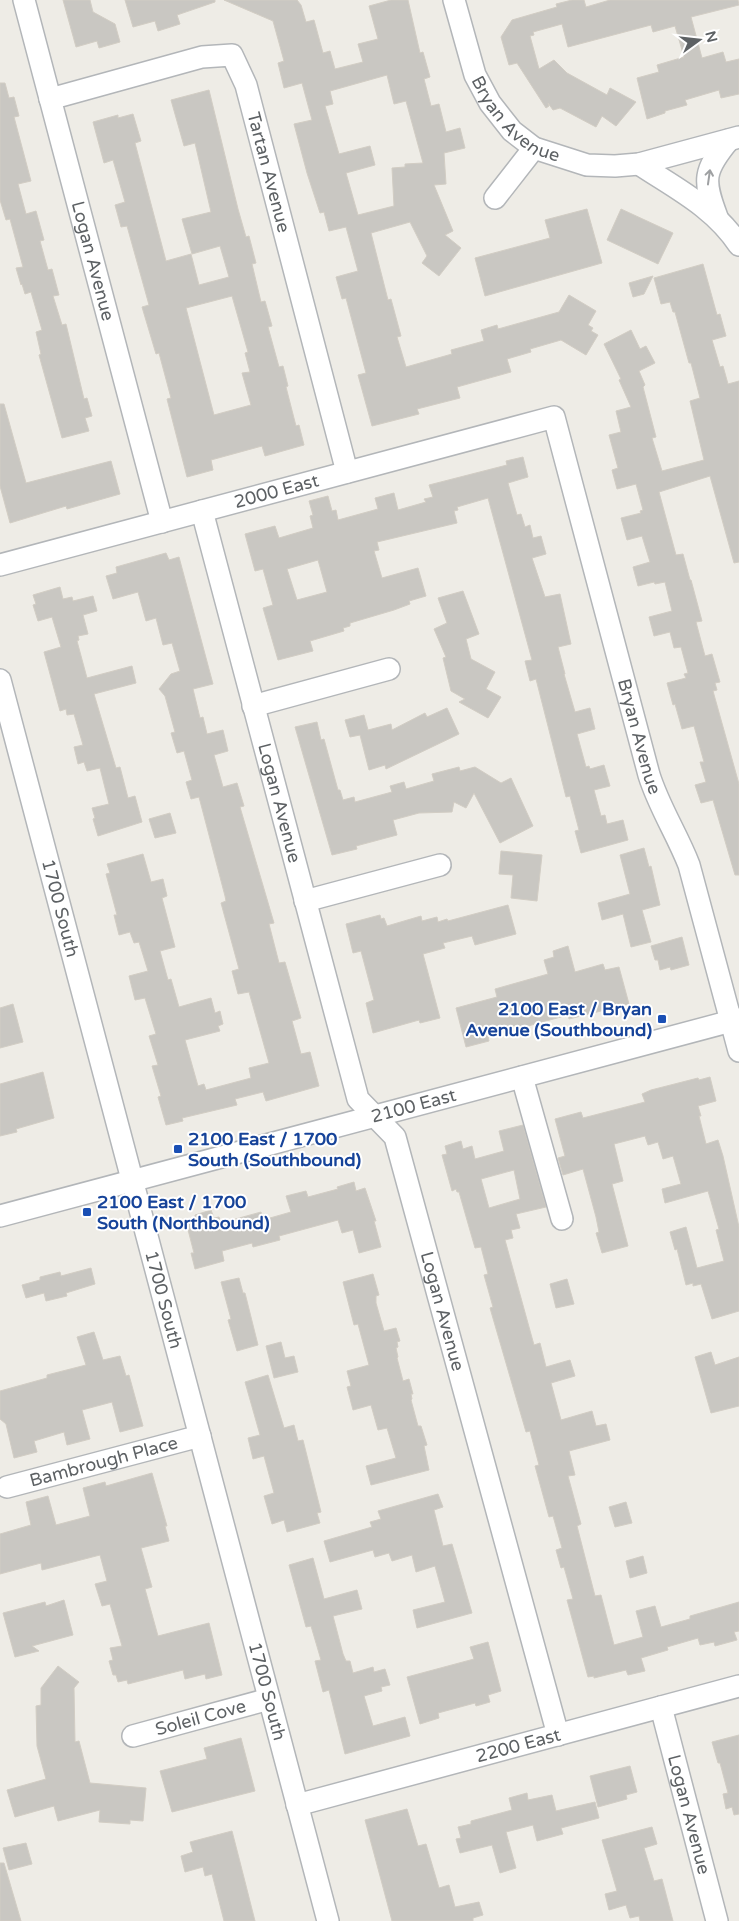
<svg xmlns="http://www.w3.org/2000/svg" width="739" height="1921" viewBox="0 0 739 1921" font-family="'Varela Round',sans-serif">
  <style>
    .building { fill: #c9c7c2; stroke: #d2cdc4; fill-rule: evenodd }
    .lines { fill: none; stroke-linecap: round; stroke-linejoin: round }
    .minor-casing { stroke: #b3b6b9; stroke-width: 24 }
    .minor { stroke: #fff; stroke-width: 21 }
    .oneway { stroke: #9ea0a2 }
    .transit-dot { fill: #1a4fb4; stroke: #fff; stroke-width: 2 }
    .labels { text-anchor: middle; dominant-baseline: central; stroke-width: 4; stroke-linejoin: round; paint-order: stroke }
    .street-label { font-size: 18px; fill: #5d6164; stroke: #fff }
    .transit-label { font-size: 18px; font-weight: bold; fill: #164399; stroke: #fff; text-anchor: start }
  </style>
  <rect width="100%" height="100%" fill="#eeece6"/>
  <path class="building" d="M63,0H90L93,12L115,24L120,42L99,48L97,41L76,47Z
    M125,0H215V2L177,15L180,24L158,31L155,21L133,27Z
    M224,0H297L301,5L306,22L314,20L323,53L330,51L335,69L363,62L358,44L378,39L369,6L391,0H408L420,53L423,52L430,77L424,79L431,106L439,104L446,132L460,128L465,148L444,153L446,184L434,185L453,231L445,235L461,248L439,276L422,263L427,256L410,222L371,233L388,300L391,299L401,336L397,337L406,367L452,354L451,350L484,341L481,330L497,325L498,329L559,312L569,295L596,311L588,325L593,328L591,331L598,335L586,355L561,340L530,349L531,352L507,359L511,372L457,387L460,398L417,409L419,414L372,426L358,375L366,373L346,298L342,299L336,277L358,271L346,227L329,231L324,212L320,213L307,173L294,124L312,120L302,83L284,88L278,63L284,61L273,21ZM387,75L394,104L406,101L423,163L405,164V167L392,168L394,206L358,215L346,173L375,165L370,146L339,154L325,106L333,104L330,91Z
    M572,0H584L586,7L610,0H738L739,5L691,17L702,58L723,52L726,62L739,59V94L721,98L719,90L685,100L687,105L665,111V113L647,119L637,78L659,72L657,65L684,57L675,26L653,32L651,25L568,47L562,24L533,32L534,35L530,36L539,69L554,60L567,73L607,95L610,88L636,102L616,126L602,116L596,127L560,108L553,110L548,103L549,106L546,108L517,63L509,65L501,37L512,20L557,7L556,4Z
    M0,83H5L9,98L14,97L19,116L14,117L31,181L18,184L26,214L36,211L44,240L40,241L48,270L52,269L59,295L53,296L62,325L66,324L84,399L87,398L92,416L85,418L89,431L62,438L39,355L41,354L36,332L42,330L31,292L25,294L22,284L21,285L16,268L23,267L10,219L6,220L0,200Z
    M209,90L238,209L246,237L249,236L256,263L252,264L261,302L265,301L272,326L268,327L279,367L283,366L288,386L286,387L296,426L299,425L304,445L265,456L262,446L211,460L213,470L187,477L167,399L171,398L159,353L156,354L142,307L149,305L127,226L121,227L115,205L125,202L113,160L104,163L93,122L118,115V118L133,114L141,141L135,143L166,261L191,254L199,285L229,277L220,246L192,254L182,219L211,212L195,143L184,146L171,100ZM232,296L248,352L245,353L250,372L242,373L251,405L214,415L186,308Z
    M587,209L602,263L485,296L475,258L550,238L545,220Z
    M621,209L673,233L658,264L607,240Z
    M703,264L717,315L720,314L726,336L712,340L720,367L723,366L728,384L739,381V562L734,563L710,476L659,492L676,555L683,554L690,580H691L702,621L696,622L705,656L712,654L720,682L715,683L717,690L713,691L739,784V875H735L713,800L701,803L695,785L706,782L700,762H704L694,726L682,729L675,704L673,705L667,683L686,678L684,674L688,673L681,647L674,648L670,632L654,636L649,617L672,611L665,582L655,584L654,582L638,586L633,567L650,562L642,536L627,540L621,518L641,513L640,511L643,510L636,484L617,489L612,470L618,468L609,435L621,432L616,411L631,407L619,380L621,379L604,344L631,330L640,349L646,346L655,363L639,371L645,385L643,387L656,437L652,438L662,471L704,460L690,401L700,398L691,363H689L675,312H673L670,302L661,304L654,278Z
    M653,276L644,294L633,297L629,283Z
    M0,404H4L26,483L111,461L120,494L67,509L66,506L10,523L0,486Z
    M523,457L528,477L508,483L517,515L521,514L525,527L530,525L533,538L541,536L546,554L532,558L545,597L560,594L571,644L558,647L565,674H564L575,712L590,708L595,729L577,734L586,767L589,766L590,769L604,765L610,786L594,790L601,816L605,815L607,824L623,820L628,840L581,853L575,831L579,830L570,796L566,797L536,679L530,681L525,661L532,660L488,498L457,507L458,510L454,511L457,523L377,542L379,550L374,551L382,578L418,568L426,596L409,601L410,604L394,610L350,623V626L343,628L344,631L310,641L313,651L278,660L263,608L273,605L263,569L255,571L245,534L275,526L279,538L313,528L310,516L313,515L309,501L328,496L332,511L336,510L338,520L378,509L375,498L394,493L398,510L426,502L424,499L433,497L429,485L507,465L506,461ZM318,560L327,592L297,600L287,569Z
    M166,553L169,560L179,557L213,684L193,689L200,718L203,717L207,734L223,730L228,751L214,755L223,787L237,783L244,806L240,807L274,923L269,924L279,963L285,962L301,1018L292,1021L301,1054L310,1052L319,1086L266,1101L263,1092L235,1099L237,1105L182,1118L183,1121L166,1125L158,1097L161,1096L152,1066L158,1065L149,1036L156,1034L145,998L135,1000L129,976L148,971L139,942L134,943L130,932L119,935L114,915H117L106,874L110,873L107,864L143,854L151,882L163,879L167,896L162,898L175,947L160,951L168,980L171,979L179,1007L211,998L215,1013L220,1011L223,1024L218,1026L220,1031L185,1040L198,1086L204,1084L206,1090L251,1078L249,1068L269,1063L249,992L238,994L232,971L239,969L221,903L226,901L225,896L199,797L191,799L186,782L192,780L184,751L177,753L171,733L175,732L165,696L159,689L171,674L180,671L172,643L163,645L156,618L146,621L138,592L113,599L106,576L117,573L116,567Z
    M60,587L63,599L72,597L73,601L93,596L97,611L83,615L88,634L78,636L79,640L77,641L87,678L132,666L136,683L94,694L116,768L120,767L128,798L135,796L142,822L98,836L93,819L95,818L92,808L109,804L100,768L87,771L84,762L78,764L74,747L83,745L74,714L67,715L66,709L60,711L44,652L61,647L52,617L38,621L33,605L36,604L33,595Z
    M463,591L479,634L466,639L471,659L495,672L486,689L501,697L488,718L459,702L465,699L451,691L443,658L446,657L434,629L447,623L438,598Z
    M447,708L459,734L386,769L385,765L369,770L360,735L350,737L345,720L364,715L368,730L391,724L392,730L425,713L427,717Z
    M317,722L321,740L324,739L338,790H340L343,800L354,797L355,802L392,792L390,786L404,782L406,789L434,781L432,774L459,767L460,771L475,767L501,783L511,778L533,826L500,843L474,793L466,808L454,802L452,812L419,813L393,820L397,835L356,846L357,849L332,855L295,727Z
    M170,813L176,833L155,838L149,819Z
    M644,848L649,867L651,866L660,905L642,910L651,942L631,947L623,914L602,920L598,903L630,894L620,855Z
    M501,851L542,855L537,901L511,898L513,875L499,874Z
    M508,905L516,934L475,945L472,936L443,943L445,948L423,954L440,1018L420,1023L419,1020L373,1033L366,1003L374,1000L361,951L353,953L346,924L380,915L381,919L384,918L387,926L421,916L422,921L437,917L438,922L447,919L448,921Z
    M682,937L689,965L671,970L670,967L660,970L658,960H655L651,946Z
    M568,946L575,972L603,964L605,970L619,967L629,1004L569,1019L568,1015L488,1037L489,1041L466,1047L456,1008L497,997L495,989L548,974L544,960L554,957L553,951Z
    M13,1004L23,1042L0,1048V1008Z
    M43,1072L54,1118L16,1129L17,1132L0,1136V1084Z
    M710,1077L716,1101L698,1106L701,1116H699L706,1144L718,1140L723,1156L739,1227V1311L712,1319L701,1284L693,1286V1283L686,1285L677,1249L675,1250L670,1232L686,1227L697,1268L724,1261L716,1230L719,1229L708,1191L665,1203L662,1189L681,1184L673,1156L663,1159L658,1142L648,1145L645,1136L614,1144L623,1181L612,1184L628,1246L602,1253L596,1233L599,1232L596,1217L583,1169L563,1175L558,1158L565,1156L555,1119L581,1112L583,1118L645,1102L642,1094L651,1090L698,1078L699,1080Z
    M523,1125L546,1207L516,1214L520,1228L511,1230L513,1238L505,1240L534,1345L540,1343L546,1367L570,1360L575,1376L551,1383L561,1420L592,1411L596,1426L606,1424L610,1440L569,1451L575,1475L568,1476L581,1524L577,1526L595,1596L601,1595L614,1645L643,1637L636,1611L655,1606L661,1627L690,1619V1616L739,1602V1631L734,1632L737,1640L715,1646L714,1642L700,1645L698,1638L667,1647L668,1650L641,1658L645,1671L628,1675L626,1670L594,1678V1676L588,1677L567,1600L573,1599L564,1567L561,1568L556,1550L562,1548L553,1516L549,1517L535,1466L539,1465L530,1431L526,1432L490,1308L493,1307L484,1275L488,1274L481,1247L475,1248L459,1192H457L456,1189L452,1191L442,1155L447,1154L445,1146L461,1141L463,1149L472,1146L475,1159L504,1151L499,1131ZM514,1170L520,1199L489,1208L481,1179Z
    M354,1182L356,1191L365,1188L376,1221H374L381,1247L359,1253L353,1230L342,1233L338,1220L279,1236L280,1240L253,1247L252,1243L222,1251L224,1261L195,1269L191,1253H194L186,1222L192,1220V1218L195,1217V1215L211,1210L214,1218L219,1217L221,1223L261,1212L263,1220L291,1212L286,1196L306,1191L308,1197L338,1189L337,1187Z
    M91,1268L95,1284L66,1293L67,1296L46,1301L44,1293L26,1298L22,1285L40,1280V1277L60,1272L61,1276Z
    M373,1274L379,1295L376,1296V1303L384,1331L396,1328L400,1341L397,1342L398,1347L396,1348L398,1357L397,1358L403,1381L409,1379L413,1394H411L412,1399L411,1400L418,1426H421L427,1445L424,1446L429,1470L371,1485L366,1466L396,1458L387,1428L378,1430L371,1405L353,1410L347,1387L351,1386L347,1371L369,1365L358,1324L354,1325L343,1282Z
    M239,1278L243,1293H245L258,1345L237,1351L228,1320L231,1319L221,1282Z
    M567,1279L574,1304L556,1308L550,1284Z
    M94,1332L103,1360L120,1356L126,1376L129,1375L143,1426L120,1432L112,1402L82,1410L90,1439L67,1445L64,1432L34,1441L37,1452L14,1458L6,1424L0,1419V1391L47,1378V1375L86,1365L77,1337Z
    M281,1342L285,1358L294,1356L298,1372L274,1378L266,1346Z
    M711,1352L715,1365L739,1357V1406L711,1413L695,1357Z
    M268,1375L284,1428L294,1425L298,1441L303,1440L321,1512L317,1513L320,1523L287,1532L284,1520L272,1524L264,1496L274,1493L264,1456L253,1459L248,1438L260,1435L245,1382Z
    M152,1473L167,1526H165L169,1541L141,1548L152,1587L145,1589L158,1636L209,1623L222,1675L206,1679L205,1674L185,1679L183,1670L128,1684L127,1680L118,1682L116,1675H113L109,1661L113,1660L110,1648L122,1646L110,1604L102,1606L95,1584L107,1581L100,1555L42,1570L41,1563L0,1574V1534L31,1525L26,1502L48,1496L56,1525L90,1516L83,1488L105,1482L106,1486Z
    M438,1494L443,1507L434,1510L443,1546L452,1544L472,1613L417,1628L413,1610L445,1602L435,1566L416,1572L412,1555L392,1561L389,1553L375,1557L373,1550L330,1562L324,1541L372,1527L370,1522L381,1519L378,1511Z
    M626,1502L632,1523L615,1527L609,1507Z
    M643,1556L647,1573L630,1578L626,1561Z
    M313,1558L324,1599L357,1590L362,1609L333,1616L343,1654L346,1661H350L353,1673L373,1667L374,1672L385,1669L390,1685L381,1687L382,1691L364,1696L373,1726L405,1717L410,1736L345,1754L329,1690L323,1692L315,1661L321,1660L311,1626L306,1627L289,1565Z
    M64,1600L73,1635L32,1646L39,1651L15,1657L3,1613L45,1602L46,1606Z
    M488,1642L501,1691L488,1695L490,1702L476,1706L475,1703L438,1713L439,1718L420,1724L407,1677L474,1659L470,1647Z
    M58,1666L79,1682L74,1688L75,1742L79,1741L90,1783L146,1788L143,1821L130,1820V1824L99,1822L100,1810L58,1821L54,1806L15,1817L7,1790L46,1779L37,1746L36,1706L41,1705V1688Z
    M739,1735V1814L734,1815L732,1807L726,1809L723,1794L728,1793L720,1763H718L712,1742Z
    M241,1738L255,1791L172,1812L160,1771L207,1759L204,1748Z
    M630,1766L637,1792L626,1795L627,1799L598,1807L590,1776Z
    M527,1793L528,1800L552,1795L556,1811L595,1802L599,1818L561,1828L563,1834L537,1841L533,1825L506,1832L516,1868L500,1873L492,1845L460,1853L456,1839L461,1838L458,1827L471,1824V1821L512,1810L509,1798Z
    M407,1809L418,1846L426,1844L439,1888L449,1885L455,1907L479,1902L483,1915L473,1918V1921H392L365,1820Z
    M652,1827L657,1844L644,1848L654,1881L662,1879L673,1921H640L639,1916L630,1918L626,1905L609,1910L605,1894L617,1891L602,1840Z
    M232,1831L240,1862L255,1921H224L212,1874L205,1876L203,1867L185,1872L181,1856L193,1852L190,1842Z
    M26,1843L32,1864L9,1870L3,1848Z
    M0,1863H4L21,1921H0Z"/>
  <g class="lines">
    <g class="minor-casing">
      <g id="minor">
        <path id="s1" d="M24,0L162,522"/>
        <path id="s2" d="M454,0L475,75L490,103L512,131L534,148L587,165L615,166L639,164L739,137"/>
        <path id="s3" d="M50,99L202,57L232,55L246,85L347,472"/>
        <path d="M639,164C675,188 714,207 739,245"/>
        <path d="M495,198L534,148"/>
        <path d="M717,217C703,180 703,171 729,140"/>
        <path id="s4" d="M202,511L358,1099L395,1137L558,1735"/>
        <path id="s5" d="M0,565L554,417L649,775C659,807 677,834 689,865L739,1051"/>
        <path id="s6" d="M0,680L328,1921"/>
        <path d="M253,706L389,669"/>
        <path d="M305,901L440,865"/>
        <path d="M522,1077L562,1219"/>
        <path id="s7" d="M0,1216L739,1019"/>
        <path id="s8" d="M7,1487L200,1436"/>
        <path id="s9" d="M661,1707L717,1921"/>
        <path id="s10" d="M133,1736L269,1699"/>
        <path id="s11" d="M297,1805L739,1686"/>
      </g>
    </g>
    <use href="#minor" class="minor"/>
  </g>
  <defs><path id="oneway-shaft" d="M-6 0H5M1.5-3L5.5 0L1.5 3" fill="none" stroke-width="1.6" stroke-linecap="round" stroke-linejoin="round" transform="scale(1.25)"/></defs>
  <use class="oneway" href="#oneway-shaft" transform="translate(709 177) rotate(-82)"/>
  <g class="transit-dot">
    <rect x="657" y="1014" width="10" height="10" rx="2.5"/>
    <rect x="173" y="1144" width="10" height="10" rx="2.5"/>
    <rect x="82" y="1207" width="10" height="10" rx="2.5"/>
  </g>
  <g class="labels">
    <g class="street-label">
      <text stroke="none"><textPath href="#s2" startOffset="140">Bryan Avenue</textPath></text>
      <text stroke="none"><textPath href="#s3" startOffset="311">Tartan Avenue</textPath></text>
      <text stroke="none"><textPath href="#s1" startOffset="270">Logan Avenue</textPath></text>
      <text stroke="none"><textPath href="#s5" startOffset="286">2000 East</textPath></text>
      <text stroke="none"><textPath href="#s5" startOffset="904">Bryan Avenue</textPath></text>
      <text stroke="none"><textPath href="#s4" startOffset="302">Logan Avenue</textPath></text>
      <text stroke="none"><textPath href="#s6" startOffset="236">1700 South</textPath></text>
      <text stroke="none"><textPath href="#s7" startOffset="428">2100 East</textPath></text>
      <text stroke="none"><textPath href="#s6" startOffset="641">1700 South</textPath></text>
      <text stroke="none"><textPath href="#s4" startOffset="842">Logan Avenue</textPath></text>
      <text stroke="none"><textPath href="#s8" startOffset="100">Bambrough Place</textPath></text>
      <text stroke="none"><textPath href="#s6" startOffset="1046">1700 South</textPath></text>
      <text stroke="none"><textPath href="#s10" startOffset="70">Soleil Cove</textPath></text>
      <text stroke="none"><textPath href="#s11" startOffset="229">2200 East</textPath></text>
      <text stroke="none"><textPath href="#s9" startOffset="111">Logan Avenue</textPath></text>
    </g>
    <g class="transit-label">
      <text x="652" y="1009" text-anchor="end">2100 East / Bryan<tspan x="652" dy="21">Avenue (Southbound)</tspan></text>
      <text x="188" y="1139">2100 East / 1700<tspan x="188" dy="21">South (Southbound)</tspan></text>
      <text x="97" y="1202">2100 East / 1700<tspan x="97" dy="21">South (Northbound)</tspan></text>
    </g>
  </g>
  <g transform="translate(699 40) rotate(75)" stroke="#ffffff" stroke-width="4" paint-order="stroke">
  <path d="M0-4L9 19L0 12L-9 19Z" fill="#5d6164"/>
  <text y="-8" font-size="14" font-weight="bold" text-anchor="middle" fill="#5d6164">N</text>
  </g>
</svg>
